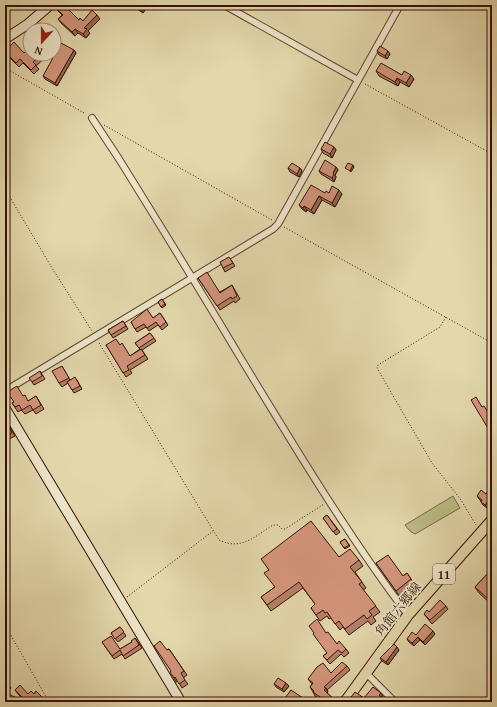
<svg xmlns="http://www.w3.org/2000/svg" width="497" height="707" viewBox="0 0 497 707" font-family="'Gentium Book Plus','Noto Serif JP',serif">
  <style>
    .green { fill: #bcbc84; stroke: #786644 }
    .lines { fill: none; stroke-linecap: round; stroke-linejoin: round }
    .street-casing { stroke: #5f422e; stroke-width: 8 }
    .secondary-casing { stroke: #331104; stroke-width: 11 }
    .primary-casing { stroke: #331104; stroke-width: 12 }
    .path { stroke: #331104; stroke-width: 1; stroke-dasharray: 1 2; stroke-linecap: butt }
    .street { stroke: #ede5c9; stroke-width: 6 }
    .secondary { stroke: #ede5c9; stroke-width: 9 }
    .primary { stroke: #e3d7ac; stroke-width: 10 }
    .wall { fill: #b5806b; stroke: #331104 }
    .shaded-wall { fill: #946857; stroke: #331104 }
    .building { fill: #d3957c; stroke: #331104 }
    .labels { text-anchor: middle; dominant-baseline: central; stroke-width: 3.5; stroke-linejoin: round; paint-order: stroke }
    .shield { fill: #ede5c9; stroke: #6b513f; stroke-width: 1 }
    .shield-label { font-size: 12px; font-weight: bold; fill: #331104 }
    .street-label { font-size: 13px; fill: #331104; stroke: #ede5c9 }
  </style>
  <rect width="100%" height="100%" fill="#e3d7ac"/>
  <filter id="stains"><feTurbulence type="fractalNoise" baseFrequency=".005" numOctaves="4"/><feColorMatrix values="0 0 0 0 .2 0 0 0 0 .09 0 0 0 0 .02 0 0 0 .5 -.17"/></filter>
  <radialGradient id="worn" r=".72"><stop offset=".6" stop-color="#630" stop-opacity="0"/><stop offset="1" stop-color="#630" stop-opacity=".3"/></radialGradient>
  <path class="green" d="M453,496L460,508L415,534L410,531L405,525Z"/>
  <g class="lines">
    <g class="street-casing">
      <path id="street" d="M224,5L358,80
        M92,118L119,159C160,225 200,290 240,357C293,444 346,533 408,615
        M5,391L273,229L278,224L400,5
        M366,673L395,702"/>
    </g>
    <g class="secondary-casing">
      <path id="secondary" d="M5,39L28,24L50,5
        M5,408L181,702
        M5,698L13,702"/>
    </g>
    <g class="primary-casing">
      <path id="primary" d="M345,702L408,615L492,520"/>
    </g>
    <path class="path" d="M5,68L86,114
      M365,84L492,154
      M104,125L272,220
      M5,189L52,268L92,331
      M284,227L492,343
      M446,317L440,327L378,365L377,368L432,463L461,500L476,525
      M99,343L219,540C242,551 255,536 273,525H278L282,529H285L324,504
      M127,597L213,531
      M5,625L49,702"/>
    <use href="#street" class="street"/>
    <use href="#secondary" class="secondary"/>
    <use href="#primary" class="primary"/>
  </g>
  <path class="wall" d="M53,5L79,20L83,21L100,19L88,31L90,33L86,38L78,33L75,36L61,23L58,19L62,15L56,9Z
    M131,5H148L143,13Z
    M74,50L76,53L57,86L45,79L43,76Z
    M377,51L390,54L387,59L379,55Z
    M5,52L24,53L30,54H47L48,55L36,66L39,69L34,74L23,63L19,67L7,55Z
    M376,71L402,75L414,79L409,87L400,82L398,86L379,76Z
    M334,147L336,150L332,158L323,153L321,149Z
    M336,167L338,170L335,175L336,177L334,182L321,174L319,171Z
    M288,168H300L302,171L299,177L290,172Z
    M325,193L342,194L335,207L322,200L314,214L307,210L306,212L302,209L299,205Z
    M231,260L235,266L225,272L223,268Z
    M198,278L220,292L232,285L240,299L235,303L234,301L220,310Z
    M162,299L166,305L162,308L158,302Z
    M160,313L168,325L162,330L158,325L149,331L146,327L137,332L131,322L153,318Z
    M123,321L128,329L113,338L108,330Z
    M150,333L156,341L142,350L148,359L130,370L132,373L126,377L106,345H120L130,356L140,349L135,343Z
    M62,366L70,380H77L82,389L74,393L68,383L62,387L59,383Z
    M40,371L45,379L34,385L32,382Z
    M23,396L28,401L36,396L44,409L36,414L33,410L25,414L21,410L18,412L12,403Z
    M9,426L15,436L5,441V428Z
    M486,494L492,496V502L487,508L483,505L481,502V501L479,499L477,496Z
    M327,515L340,532L336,535L323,518Z
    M345,539L350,546L345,549L340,542Z
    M339,557L359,560L363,566L355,572L366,588L363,590L380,612L373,617L376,621L371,625L368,621L349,635L343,627L340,630L331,618L329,619L327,616L320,621L311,608L315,604L303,588L271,611L261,597L275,587L269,570Z
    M376,563L403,576L407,573L415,585L400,597Z
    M492,569V605L479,593L475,587Z
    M446,606L448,609L432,624L424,614Z
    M120,627L126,636L118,642L111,633Z
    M326,633L337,644L346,649L349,653L344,657L341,654L330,664L323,656L327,653Z
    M435,634L425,645L420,640L414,646L409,642L407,639L416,635Z
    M135,638L142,648L125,659L122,654L114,659L102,642L120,649L132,642Z
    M169,649L187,675L183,678L188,684L182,688L178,681L176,682L174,678L167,650Z
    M399,650L388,665L382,661L380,658Z
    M347,666L350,670L327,690L328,692L327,693L337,702H324L315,696L313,692L310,687L312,684L308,679L331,673Z
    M5,680L11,688L5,692Z
    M274,684L289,686L284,692L276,687Z
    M15,690L28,694H34L36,691L47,702H26L18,694Z"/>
  <path class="shaded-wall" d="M144,5H148L143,13L141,10Z
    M97,15L100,19L88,31L90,33L86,38L83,34L84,28Z
    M75,29L78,33L75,36L72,32Z
    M74,50L76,53L57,86L55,83Z
    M388,51L390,54L387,59L385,56Z
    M411,75L414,79L409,87L406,83Z
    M397,78L400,82L398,86L395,82Z
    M334,147L336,150L332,158L330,154Z
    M353,165L354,167L351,172L350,171Z
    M336,167L338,170L335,175L336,177L334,182L332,178L333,173Z
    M300,168L302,171L299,177L297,174Z
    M339,190L342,194L335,207L332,203Z
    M319,196L322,200L314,214L311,210Z
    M304,206L307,210L306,212L303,208Z
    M492,496V502L487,508L485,505Z
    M433,631L435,634L425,645L423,642Z
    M418,637L420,640L414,646L412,643Z
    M397,647L399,650L388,665L386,662Z
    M286,683L289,686L284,692L282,689Z
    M326,688L328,692L326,694L324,690Z
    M381,693L383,697L381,699L379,695Z"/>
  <path class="building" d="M53,5H64L79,20L80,18L83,21L92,10L97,15L84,28L87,29L83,34L75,29L72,32L58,19L63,15Z
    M133,5H144L141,10Z
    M14,42L24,53L30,48V54H42L33,62L36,65L31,70L20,59L16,63L5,52V51Z
    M61,43L74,50L55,83L43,76Z
    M380,46L388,51L385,56L377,51Z
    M381,63L402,75L404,71L411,75L406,83L397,78L395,82L376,71Z
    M325,142L334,147L330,154L321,149Z
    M325,160L336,167L333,173L334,174L332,178L319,171Z
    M292,163L300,168L297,174L288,168Z
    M348,163L353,165L350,171L345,168Z
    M311,185L325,193L326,191L329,193L332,186L339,190L332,203L319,196L311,210L304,206L303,208L299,205Z
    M229,257L233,263L223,268L220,262Z
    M207,272L220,293L232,285L237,296L232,299L231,297L217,306L198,278Z
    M162,299L165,304L161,307L158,302Z
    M147,309L153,318L160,313L166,322L160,327L156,322L147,328L144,324L135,329L131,322Z
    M123,321L126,326L111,335L108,330Z
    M150,333L154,338L139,348L135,343Z
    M116,339L120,345L122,343L130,356L141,349L145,355L127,366L129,370L123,373L106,345Z
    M62,366L69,378L59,383L52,371Z
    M40,371L42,376L32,382L29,378Z
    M75,377L80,386L72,390L67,382Z
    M17,386L23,396L25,395L28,401L36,396L41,405L33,410L30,405L22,410L19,405L15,407L12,403L14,402L7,392Z
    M476,397L482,407L484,406L491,417L492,416V435L471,400Z
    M9,426L12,433L5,437V428Z
    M481,490L486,494L487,492L492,496L485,505L481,502L482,500L477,496Z
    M327,515L337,529L333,532L323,518Z
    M311,521L339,557L350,549L359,560L350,567L362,582L359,584L376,606L369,611L372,615L367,619L364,615L345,629L339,621L335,624L327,612L325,613L323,610L316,615L311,608L315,604L299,582L267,605L261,597L275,587L264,573L269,570L261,559Z
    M345,539L349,545L344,548L340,542Z
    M388,555L403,576L407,573L411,579L396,591L376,563Z
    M492,569V595L488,599L475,587Z
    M440,600L446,606L430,620L424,614L427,610L429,612Z
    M317,619L326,633L328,632L337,644L339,641L346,649L342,653L338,650L327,660L323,656L327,653L313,634L314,633L309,626Z
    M425,624L433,631L423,642L418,637L412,643L407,639L412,632L416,635Z
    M120,627L124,632L115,639L111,633Z
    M111,636L120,649L132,642L131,641L135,638L139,645L123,656L120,650L112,656L102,642Z
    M160,641L167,650L169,649L184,671L181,673L185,680L179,684L175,677L174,678L170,672L171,671L154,646Z
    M394,644L397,647L386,662L380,658Z
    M342,662L347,666L324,687L326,688L324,690L335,700L334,702H327L313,692L314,691L310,687L313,683L308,679L317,667L323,663L331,673Z
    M278,678L286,683L282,689L274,684Z
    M5,680L9,685L5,688Z
    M20,685L28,694L31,691L34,694L36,691L46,701L45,702H32L28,698L26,701L15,690Z
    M373,687L381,693L379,695L386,701L384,702H374L372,701L371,702H350L348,701L355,692L364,698Z
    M291,690L309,702H291L285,698Z"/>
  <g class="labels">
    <rect class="shield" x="433" y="564" width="22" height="20" rx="3"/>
    <g class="shield-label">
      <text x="444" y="574">11</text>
    </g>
    <g class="street-label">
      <text transform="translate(398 609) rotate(-51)">角館六郷線</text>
    </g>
  </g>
  <rect width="497" height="707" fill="none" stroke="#e3d7ac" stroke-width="20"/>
  <rect x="6" y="6" width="485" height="695" fill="none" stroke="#331104" stroke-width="2"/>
  <rect x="10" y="10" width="477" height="687" fill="none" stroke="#331104"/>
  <g transform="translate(42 42) rotate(201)"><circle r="19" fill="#ede5c9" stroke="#a3907a"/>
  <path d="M0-3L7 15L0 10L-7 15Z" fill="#8f2418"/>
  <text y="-6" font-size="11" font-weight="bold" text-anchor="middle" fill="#331104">N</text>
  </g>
  <rect width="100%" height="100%" filter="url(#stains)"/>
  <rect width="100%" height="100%" fill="url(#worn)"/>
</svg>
